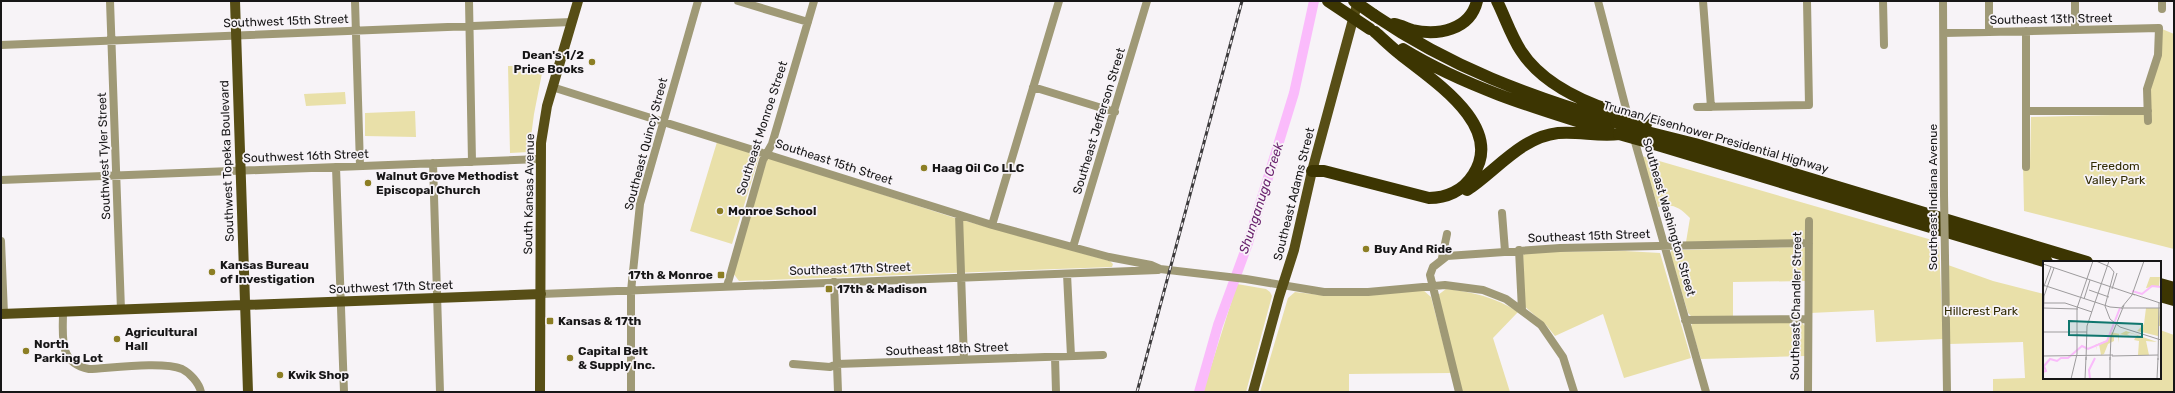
<svg xmlns="http://www.w3.org/2000/svg" width="2175" height="393" viewBox="0 0 2175 393" font-family="Rubik,sans-serif">
  <style>
    .green { fill: #e9e0a9 }
    .lines { fill: none; stroke-linecap: round; stroke-linejoin: round }
    .river { stroke: #fabbfb; stroke-width: 10 }
    .minor { stroke: #9f9976; stroke-width: 8 }
    .major { stroke: #574e16; stroke-width: 10 }
    .highway { stroke: #3c3502; stroke-width: 12 }
    .rail-casing { stroke: #3c3a3c; stroke-width: 3 }
    .rail { stroke: #f7f3f7; stroke-width: 1.5; stroke-dasharray: 4.5; stroke-linecap: butt }
    .minor-bridge { stroke: #9f9976; stroke-width: 8 }
    .highway-bridge { stroke: #3c3502; stroke-width: 12 }
    .poi-dot { fill: #8c7e24; stroke: #f7f3f7; stroke-width: 1.5 }
    .labels { text-anchor: middle; dominant-baseline: central; stroke-width: 3.5; stroke-linejoin: round; paint-order: stroke }
    .street-label { font-size: 12px; fill: #171617; stroke: #f7f3f7 }
    .poi-label { font-size: 12px; font-weight: bold; fill: #171617; stroke: #f7f3f7; text-anchor: start }
    .park-label { font-size: 12px; fill: #312b03; stroke: #f7f3f7 }
    .water-label { font-size: 13px; font-style: italic; fill: #6b246f; stroke: #f7f3f7 }
    .inset-river { fill: none; stroke: #fabbfb; stroke-width: 2 }
    .inset-road { fill: none; stroke: #9d9b9d; stroke-width: 1 }
    .view { fill: #0f766e; fill-opacity: 0.15; stroke: #0f766e; stroke-width: 2 }
    .inset-edge { fill: none; stroke: #171617; stroke-width: 2 }
  </style>
  <rect width="100%" height="100%" fill="#f7f3f7"/>
  <path class="green" d="M2162,29L2174,34V249L2024,211L2023,164L2030,163L2031,117L2151,114V87Z
    M508,66H542L543,68L534,114L529,152L510,153Z
    M345,92L346,104L306,106L304,94Z
    M415,111L416,137L365,136V113Z
    M717,142L760,154L732,244L690,231Z
    M1642,156L1939,242L1943,339L1876,342L1874,310L1810,313L1812,240L1686,242L1690,218C1680,208 1673,203 1658,207Z
    M771,158L955,218L1110,261L1113,264L1112,267L739,281L733,273L767,159Z
    M1802,247L1805,248L1806,252L1805,281L1733,282V316H1691L1688,313L1670,253L1672,250H1676Z
    M1625,251L1660,253L1691,358L1624,378L1603,314L1555,336L1546,325L1524,306L1523,255L1527,252Z
    M1948,265L1993,281L2044,294V378H2160V330L2174,335V392H1993V379L2025,378L2023,342L1949,344Z
    M1237,284L1266,289L1270,292L1272,296L1246,392H1203Z
    M1446,289C1473,292 1495,297 1518,312L1493,338L1510,392H1460L1438,295Z
    M1423,290L1431,297L1451,373L1349,374V392H1260L1288,298L1295,292L1329,296Z
    M1692,323H1802L1805,326V356L1701,359L1691,327Z"/>
  <g class="lines">
    <path class="river" d="M1199,392L1218,325L1248,243L1294,93L1314,1"/>
    <path class="minor" d="M110,1L121,310
      M355,1L360,166
      M469,1L472,162
      M738,1L808,22
      M1598,1L1629,120
      M1703,1L1711,107
      M1883,1L1884,45
      M1943,1L1944,195
      M2075,1V30
      M2162,1V9
      M1989,32V1
      M1944,33L2159,28L2158,55L2147,89L2148,121
      M1,45L572,22
      M552,87L992,225L1109,257L1151,265L1160,269L1246,279L1324,292H1368L1445,285L1483,290L1506,299L1541,325L1563,357L1574,392
      M1033,87L1115,112
      M1697,107L1809,105L1807,1
      M2026,111H2148
      M1633,135L1706,392
      M433,163L440,392
      M336,167L344,392
      M2026,167V31
      M1,180L540,159
      M1502,213L1505,251
      M959,215L964,360
      M992,225L1059,1
      M1,241L4,314
      M1073,247L1147,1
      M1519,250L1522,310
      M1945,257L1947,392
      M1442,258L1447,234
      M1067,274L1071,356
      M834,282L838,392
      M727,286L763,160L772,144L814,1
      M541,294L1158,270
      M63,312C63,337 58,363 89,369C111,368 163,361 182,369C190,373 199,383 201,392
      M1685,320L1807,319
      M1055,357L1056,392
      M793,364L830,367L837,364L1103,355
      M631,392V291L640,204L698,1
      M1459,392L1430,275L1433,267L1447,256L1560,248L1809,243
      M1808,392L1809,221"/>
    <path class="major" d="M235,1L248,392
      M1,314L541,294
      M540,392L541,143L547,106L578,1
      M1253,392L1279,297L1294,250L1312,171L1358,1"/>
    <path class="highway" d="M1497,1C1505,17 1511,36 1521,51C1541,82 1579,100 1612,111
      M1374,15C1452,68 1527,95 1616,122
      M1394,24C1400,25 1406,28 1412,30C1438,36 1470,30 1477,1
      M1403,49C1467,88 1538,109 1609,131
      M1647,132L1695,144L2087,262
      M1651,143L2047,262
      M1312,171H1324L1429,198C1446,198 1463,191 1473,175C1506,126 1432,80 1400,54C1391,47 1383,39 1375,32
      M1467,190C1496,171 1521,137 1558,133C1579,131 1599,137 1619,134
      M2160,284L2174,288
      M2160,296L2174,300"/>
    <g class="rail-casing">
      <path id="rail" d="M1137,392L1242,1"/>
    </g>
    <use href="#rail" class="rail"/>
    <path class="minor-bridge" d="M1944,195L1945,257"/>
    <path class="highway-bridge" d="M1328,1L1370,29
      M1354,1L1374,15
      M1612,111L1646,124
      M1616,122L1645,132
      M1619,134L1651,143"/>
  </g>
  <g class="poi-dot">
    <circle cx="592" cy="62" r="4"/>
    <circle cx="924" cy="168" r="4"/>
    <circle cx="368" cy="183" r="4"/>
    <circle cx="720" cy="211" r="4"/>
    <circle cx="1366" cy="249" r="4"/>
    <circle cx="212" cy="272" r="4"/>
    <rect x="717" y="271" width="8" height="8" rx="2"/>
    <rect x="825" y="285" width="8" height="8" rx="2"/>
    <rect x="546" y="317" width="8" height="8" rx="2"/>
    <circle cx="117" cy="339" r="4"/>
    <circle cx="26" cy="351" r="4"/>
    <circle cx="570" cy="358" r="4"/>
    <circle cx="280" cy="375" r="4"/>
  </g>
  <g class="labels">
    <g class="street-label">
      <text transform="translate(2051 19) rotate(-1)">Southeast 13th Street</text>
      <text transform="translate(286 21) rotate(-2)">Southwest 15th Street</text>
      <text transform="translate(1099 121) rotate(-73)">Southeast Jefferson Street</text>
      <text transform="translate(762 128) rotate(-72)">Southeast Monroe Street</text>
      <text transform="translate(1716 137) rotate(16)">Truman/Eisenhower Presidential Highway</text>
      <text transform="translate(646 144) rotate(-75)">Southeast Quincy Street</text>
      <text transform="translate(104 156) rotate(-92)">Southwest Tyler Street</text>
      <text transform="translate(306 156) rotate(-2)">Southwest 16th Street</text>
      <text transform="translate(227 161) rotate(-92)">Southwest Topeka Boulevard</text>
      <text transform="translate(834 162) rotate(18)">Southeast 15th Street</text>
      <text transform="translate(529 194) rotate(-89)">South Kansas Avenue</text>
      <text transform="translate(1294 194) rotate(-76)">Southeast Adams Street</text>
      <text transform="translate(1933 197) rotate(-90)">Southeast Indiana Avenue</text>
      <text transform="translate(1669 217) rotate(74)">Southeast Washington Street</text>
      <text transform="translate(1589 236) rotate(-2)">Southeast 15th Street</text>
      <text transform="translate(850 269) rotate(-2)">Southeast 17th Street</text>
      <text transform="translate(391 287) rotate(-2)">Southwest 17th Street</text>
      <text transform="translate(1796 306) rotate(-89)">Southeast Chandler Street</text>
      <text transform="translate(947 349) rotate(-2)">Southeast 18th Street</text>
    </g>
    <g class="poi-label">
      <text x="584" y="55" text-anchor="end">Dean's 1/2<tspan x="584" dy="14">Price Books</tspan></text>
      <text x="932" y="168">Haag Oil Co LLC</text>
      <text x="376" y="176">Walnut Grove Methodist<tspan x="376" dy="14">Episcopal Church</tspan></text>
      <text x="728" y="211">Monroe School</text>
      <text x="1374" y="249">Buy And Ride</text>
      <text x="220" y="265">Kansas Bureau<tspan x="220" dy="14">of Investigation</tspan></text>
      <text x="713" y="275" text-anchor="end">17th &amp; Monroe</text>
      <text x="837" y="289">17th &amp; Madison</text>
      <text x="558" y="321">Kansas &amp; 17th</text>
      <text x="125" y="332">Agricultural<tspan x="125" dy="14">Hall</tspan></text>
      <text x="34" y="344">North<tspan x="34" dy="14">Parking Lot</tspan></text>
      <text x="578" y="351">Capital Belt<tspan x="578" dy="14">&amp; Supply Inc.</tspan></text>
      <text x="288" y="375">Kwik Shop</text>
    </g>
    <g class="park-label">
      <text x="2115" y="166">Freedom<tspan x="2115" dy="14">Valley Park</tspan></text>
      <text x="1981" y="311">Hillcrest Park</text>
    </g>
    <g class="water-label">
      <text transform="translate(1261 198) rotate(-72)">Shunganuga Creek</text>
    </g>
  </g>
  <g transform="translate(2043 261)">
    <rect width="118" height="118" fill="#f7f3f7"/>
    <path d="M107,16H117L116,25L103,27ZM103,47H116L118,65H115V75L94,70L101,63ZM83,70L114,81L103,80L106,94H95L96,80L91,79L94,74L87,72L84,73L87,75L76,73V82L75,75H71V80L65,83L61,93L58,94L56,83L53,85L54,89L52,84L65,79L67,71L77,73Z" fill="#e9e0a9"/>
    <path class="inset-river" d="M89,30L99,33L109,25L118,26M0,111L3,110L1,105L7,98L14,100L18,97H25L39,85L45,88L64,80L77,47M47,118L46,109L52,97"/>
    <path class="inset-road" d="M53,0L67,6L71,11L62,45L67,58L77,66L118,79M0,3L92,34M0,24L67,46L79,47M0,28L8,6M69,28L74,12M46,29L66,36M90,33L117,42M41,38L47,19M0,42H22L49,51M79,46L89,34L101,0M0,47L35,48M78,47H118M0,66L1,35L11,7M0,71H44M0,95L70,94M69,95L115,94M43,99L44,65L66,0M67,99L68,76L81,44M115,99L116,42M28,118L34,93V47L50,0M42,118L43,96M67,118V96M114,118L115,97"/>
    <path class="view" d="M26,60L99,63V76L26,74Z"/>
    <rect width="118" height="118" class="inset-edge"/>
  </g>
  <rect width="2175" height="393" fill="none" stroke="#171617" stroke-width="4"/>
</svg>
